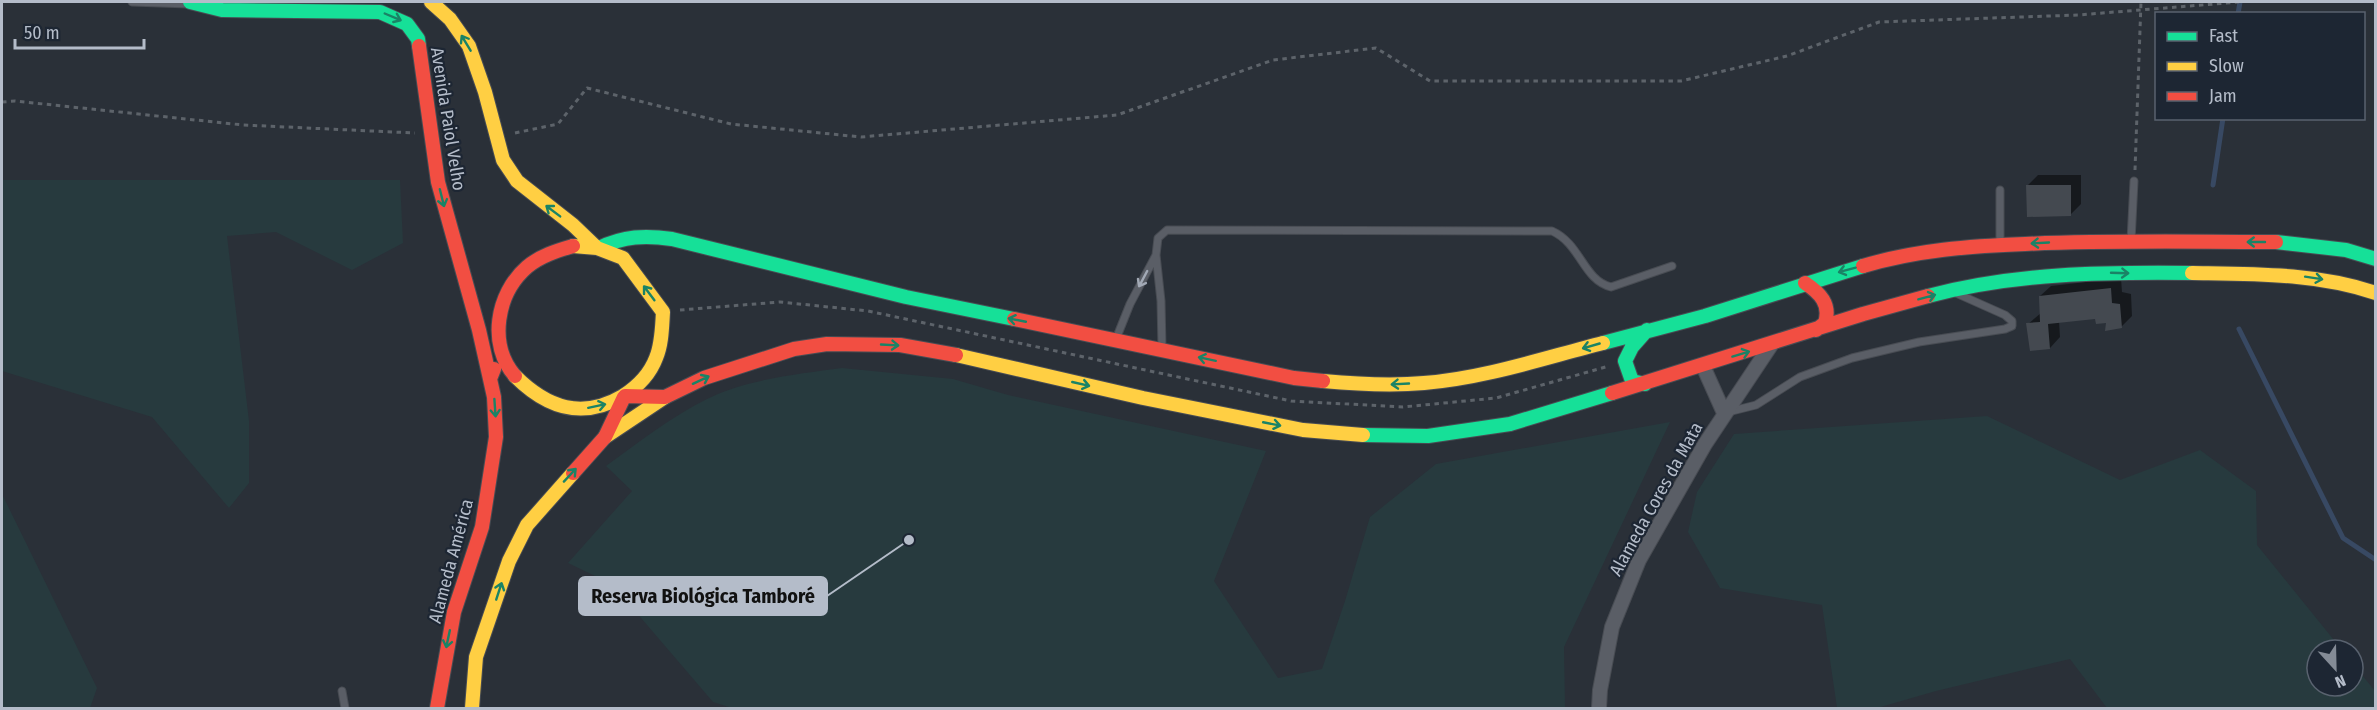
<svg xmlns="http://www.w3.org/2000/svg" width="2377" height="710" viewBox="0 0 2377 710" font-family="'Fira Sans Condensed',sans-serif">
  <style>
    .green { fill: #273a3e }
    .shadow { fill: #0007 }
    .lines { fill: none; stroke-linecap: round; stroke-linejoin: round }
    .stream { stroke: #384963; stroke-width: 5 }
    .building { fill: #444950 }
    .lane-casing { stroke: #484c53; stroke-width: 9 }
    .street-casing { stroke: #484c53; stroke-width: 16 }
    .fast-casing { stroke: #484c53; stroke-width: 16 }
    .slow-casing { stroke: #484c53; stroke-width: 16 }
    .jam-casing { stroke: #484c53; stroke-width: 16 }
    .path { stroke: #5d636a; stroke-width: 3; stroke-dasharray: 4.5 4.5; stroke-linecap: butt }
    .lane { stroke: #5a5e66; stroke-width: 7 }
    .street { stroke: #5a5e66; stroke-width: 14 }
    .fast { stroke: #16e098; stroke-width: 14 }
    .slow { stroke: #ffcf43; stroke-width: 14 }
    .jam { stroke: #f24e42; stroke-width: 14 }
    .oneway { stroke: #1a8366 }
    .oneway2 { stroke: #a2a9b5 }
    .labels { text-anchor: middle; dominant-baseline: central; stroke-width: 4.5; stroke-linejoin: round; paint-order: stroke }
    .street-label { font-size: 18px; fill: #b4bcc9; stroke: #1d2633 }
    .leader { fill: none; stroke: #b4bcc9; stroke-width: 2 }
    .callout-dot { fill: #b4bcc9; stroke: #1d2633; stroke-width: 2 }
    .callout { fill: #b4bcc9; stroke: #b4bcc9; stroke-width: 2 }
    .callout-label { font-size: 20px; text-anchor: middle; font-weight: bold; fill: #111 }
  </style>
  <rect width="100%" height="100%" fill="#2a3038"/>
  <path class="green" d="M2,180H400L403,243L352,270L276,232L227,236L249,421V483L229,508L152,417L2,371Z
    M842,368L953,379L1008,395L1266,451L1214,581L1278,678L1322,669L1345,601L1370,517L1436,464L1670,422L1564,647L1565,708H732L713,702L612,584L568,563L632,491L606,466C639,442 671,417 707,399C747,379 799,374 842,368Z
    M1987,416L2120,480L2200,450L2256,491L2257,545L2342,650H2317V686H2353V664L2375,691V708H2107L2070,659L1936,691L1877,708H1837L1822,605L1720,588L1688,532L1697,492L1734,434Z
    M2,494L97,688L90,708H2Z"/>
  <path class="shadow" d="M2038,175H2081V204L2070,215L2028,185Z
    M2121,278L2122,292L2131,294L2132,316L2121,327L2097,318L2059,321L2060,337L2050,348L2028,324L2041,313L2040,296L2051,286Z"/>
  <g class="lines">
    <path class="stream" d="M2238,14L2240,2
      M2213,185L2223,118
      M2239,329L2343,538L2376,560"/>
  </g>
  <path class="building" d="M2026,185H2071V216L2027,217Z
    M2111,288L2112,303L2120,304L2122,328L2105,331L2106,323L2096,324L2095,319L2048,324L2050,349L2030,351L2026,323L2040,322L2039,296Z"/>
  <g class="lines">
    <g class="lane-casing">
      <path id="lane" d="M132,2L189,4
        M2131,241L2134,181
        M2000,242V190
        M1116,339L1130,304L1156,255
        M1162,348L1161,301L1156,255L1158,238L1167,230L1552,231C1581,244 1583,280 1611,287L1672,266
        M1728,412L1756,405L1800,377L1852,358L1919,342L2005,329L2012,326V321L2005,315L1958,294
        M342,691L345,708"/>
    </g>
    <g class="street-casing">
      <path id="street" d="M1703,366L1724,413
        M1599,708L1600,690L1612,627L1639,560L1705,444L1771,345"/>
    </g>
    <g class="fast-casing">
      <path id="fast" d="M190,2L222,10L380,12L407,24L418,39L419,46
        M2276,242L2346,250L2376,259
        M599,248C624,236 645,235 672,239L906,297L1014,319
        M1928,296C2015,273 2102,272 2192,273
        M1603,343L1705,316L1863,266
        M1645,384L1632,381L1625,361L1632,347L1647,330
        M1363,435L1428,436L1510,424L1612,393"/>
    </g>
    <g class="slow-casing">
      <path id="slow" d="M431,2L450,19L469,46L485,92L503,160L517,181L573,225L597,248
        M2192,273C2254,274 2316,273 2376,293
        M956,355L1143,398L1303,430L1363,435
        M515,376C547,408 582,420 623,396C637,387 650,374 656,358C662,344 662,327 663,312L623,258L597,248L573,246
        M1323,381C1356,384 1390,386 1424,383C1485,378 1544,358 1603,343
        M605,437L665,397
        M472,708L476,657L509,561L527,525L573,473"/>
    </g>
    <g class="jam-casing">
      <path id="jam" d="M419,46L438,182L479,330L490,379
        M1863,266C1916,250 1971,246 2025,244C2109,240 2192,242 2276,242
        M1805,283C1820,293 1831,304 1825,323L1816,330
        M1014,319L1294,378L1323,381
        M515,376C488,345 496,294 527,267C540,256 556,251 573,246
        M1612,393L1863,314L1928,296
        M625,396L665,397L704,378L794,349L827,344L900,345L956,355
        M573,473L605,437L624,397
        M437,708L454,612L482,527L496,437L494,397L490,379L494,369"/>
    </g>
    <path class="path" d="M2,102L15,101L243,125L415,133
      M515,133L558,124L587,88L731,124L861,137L1117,115L1273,60L1376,48L1430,81H1681L1787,56L1879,22L2078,15L2239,2
      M2135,170L2141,2
      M680,310L780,302L868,311L1291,401L1403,407L1496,398L1609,366"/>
    <use href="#lane" class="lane"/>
    <use href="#street" class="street"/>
    <use href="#fast" class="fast"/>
    <use href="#slow" class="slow"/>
    <use href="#jam" class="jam"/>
  </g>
  <defs><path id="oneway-shaft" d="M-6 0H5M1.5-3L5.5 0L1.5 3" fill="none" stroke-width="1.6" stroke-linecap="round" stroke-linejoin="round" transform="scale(1.5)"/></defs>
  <g class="oneway">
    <use href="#oneway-shaft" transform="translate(393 17) rotate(23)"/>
    <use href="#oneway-shaft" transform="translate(466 43) rotate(-121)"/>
    <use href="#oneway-shaft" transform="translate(442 198) rotate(76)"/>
    <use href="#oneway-shaft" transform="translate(553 211) rotate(-143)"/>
    <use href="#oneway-shaft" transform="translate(2256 242) rotate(-180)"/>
    <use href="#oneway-shaft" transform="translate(2040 243) rotate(177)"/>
    <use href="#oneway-shaft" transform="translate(1847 270) rotate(165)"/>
    <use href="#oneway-shaft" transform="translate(2120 273) rotate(2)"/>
    <use href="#oneway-shaft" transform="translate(2314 278) rotate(9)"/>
    <use href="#oneway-shaft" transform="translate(649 293) rotate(-127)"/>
    <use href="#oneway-shaft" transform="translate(1927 297) rotate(-15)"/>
    <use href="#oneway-shaft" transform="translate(1017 320) rotate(-169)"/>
    <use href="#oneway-shaft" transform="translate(890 345) rotate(3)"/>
    <use href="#oneway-shaft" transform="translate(1591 346) rotate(164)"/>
    <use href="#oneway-shaft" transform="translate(1741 354) rotate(-17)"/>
    <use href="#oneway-shaft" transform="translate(1207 359) rotate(-168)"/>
    <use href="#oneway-shaft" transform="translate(701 380) rotate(-25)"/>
    <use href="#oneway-shaft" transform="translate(1081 384) rotate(13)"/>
    <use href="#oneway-shaft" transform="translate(1400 384) rotate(177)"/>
    <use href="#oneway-shaft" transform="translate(597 406) rotate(-12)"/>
    <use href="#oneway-shaft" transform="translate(495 408) rotate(86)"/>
    <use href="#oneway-shaft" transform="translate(1272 424) rotate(11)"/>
    <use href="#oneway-shaft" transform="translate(570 475) rotate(-47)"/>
    <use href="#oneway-shaft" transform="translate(499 591) rotate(-72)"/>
    <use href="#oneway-shaft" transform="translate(448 639) rotate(102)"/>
  </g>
  <use class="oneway2" href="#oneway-shaft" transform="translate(1143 279) rotate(118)"/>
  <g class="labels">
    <g class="street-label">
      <text transform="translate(448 119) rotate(81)">Avenida Paiol Velho</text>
      <text transform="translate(1656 499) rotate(-61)">Alameda Cores da Mata</text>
      <text transform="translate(451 561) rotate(-75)">Alameda América</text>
    </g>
  </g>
  <path class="leader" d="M909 540L827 596"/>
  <circle class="callout-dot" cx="909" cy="540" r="6"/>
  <rect class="callout" x="579" y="577" width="248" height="38" rx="6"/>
  <g class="callout-label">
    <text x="703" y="603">Reserva Biológica Tamboré</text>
  </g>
  <rect width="2377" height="710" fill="none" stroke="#b4bcc9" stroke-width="6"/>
  <rect x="2155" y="12" width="210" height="108" fill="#1d2633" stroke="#59626f" stroke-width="1.5"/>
  <rect x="2167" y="32" width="30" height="9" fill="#16e098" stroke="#59626f" stroke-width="1.5"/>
  <text x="2209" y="42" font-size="18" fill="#b4bcc9">Fast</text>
  <rect x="2167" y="62" width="30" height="9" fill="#ffcf43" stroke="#59626f" stroke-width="1.5"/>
  <text x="2209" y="72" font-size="18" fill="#b4bcc9">Slow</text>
  <rect x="2167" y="92" width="30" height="9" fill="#f24e42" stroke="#59626f" stroke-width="1.5"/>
  <text x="2209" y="102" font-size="18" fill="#b4bcc9">Jam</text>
  <g transform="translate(2335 668) rotate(158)"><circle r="28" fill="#1d2633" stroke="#59626f" stroke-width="1.5"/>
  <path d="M0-4.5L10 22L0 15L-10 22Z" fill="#848b96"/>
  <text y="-9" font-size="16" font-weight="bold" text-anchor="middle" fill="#b4bcc9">N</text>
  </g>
  <path d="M15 39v9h129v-9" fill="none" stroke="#b4bcc9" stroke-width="3"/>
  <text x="24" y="39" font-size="18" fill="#b4bcc9" stroke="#1d2633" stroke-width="4.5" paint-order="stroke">50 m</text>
</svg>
